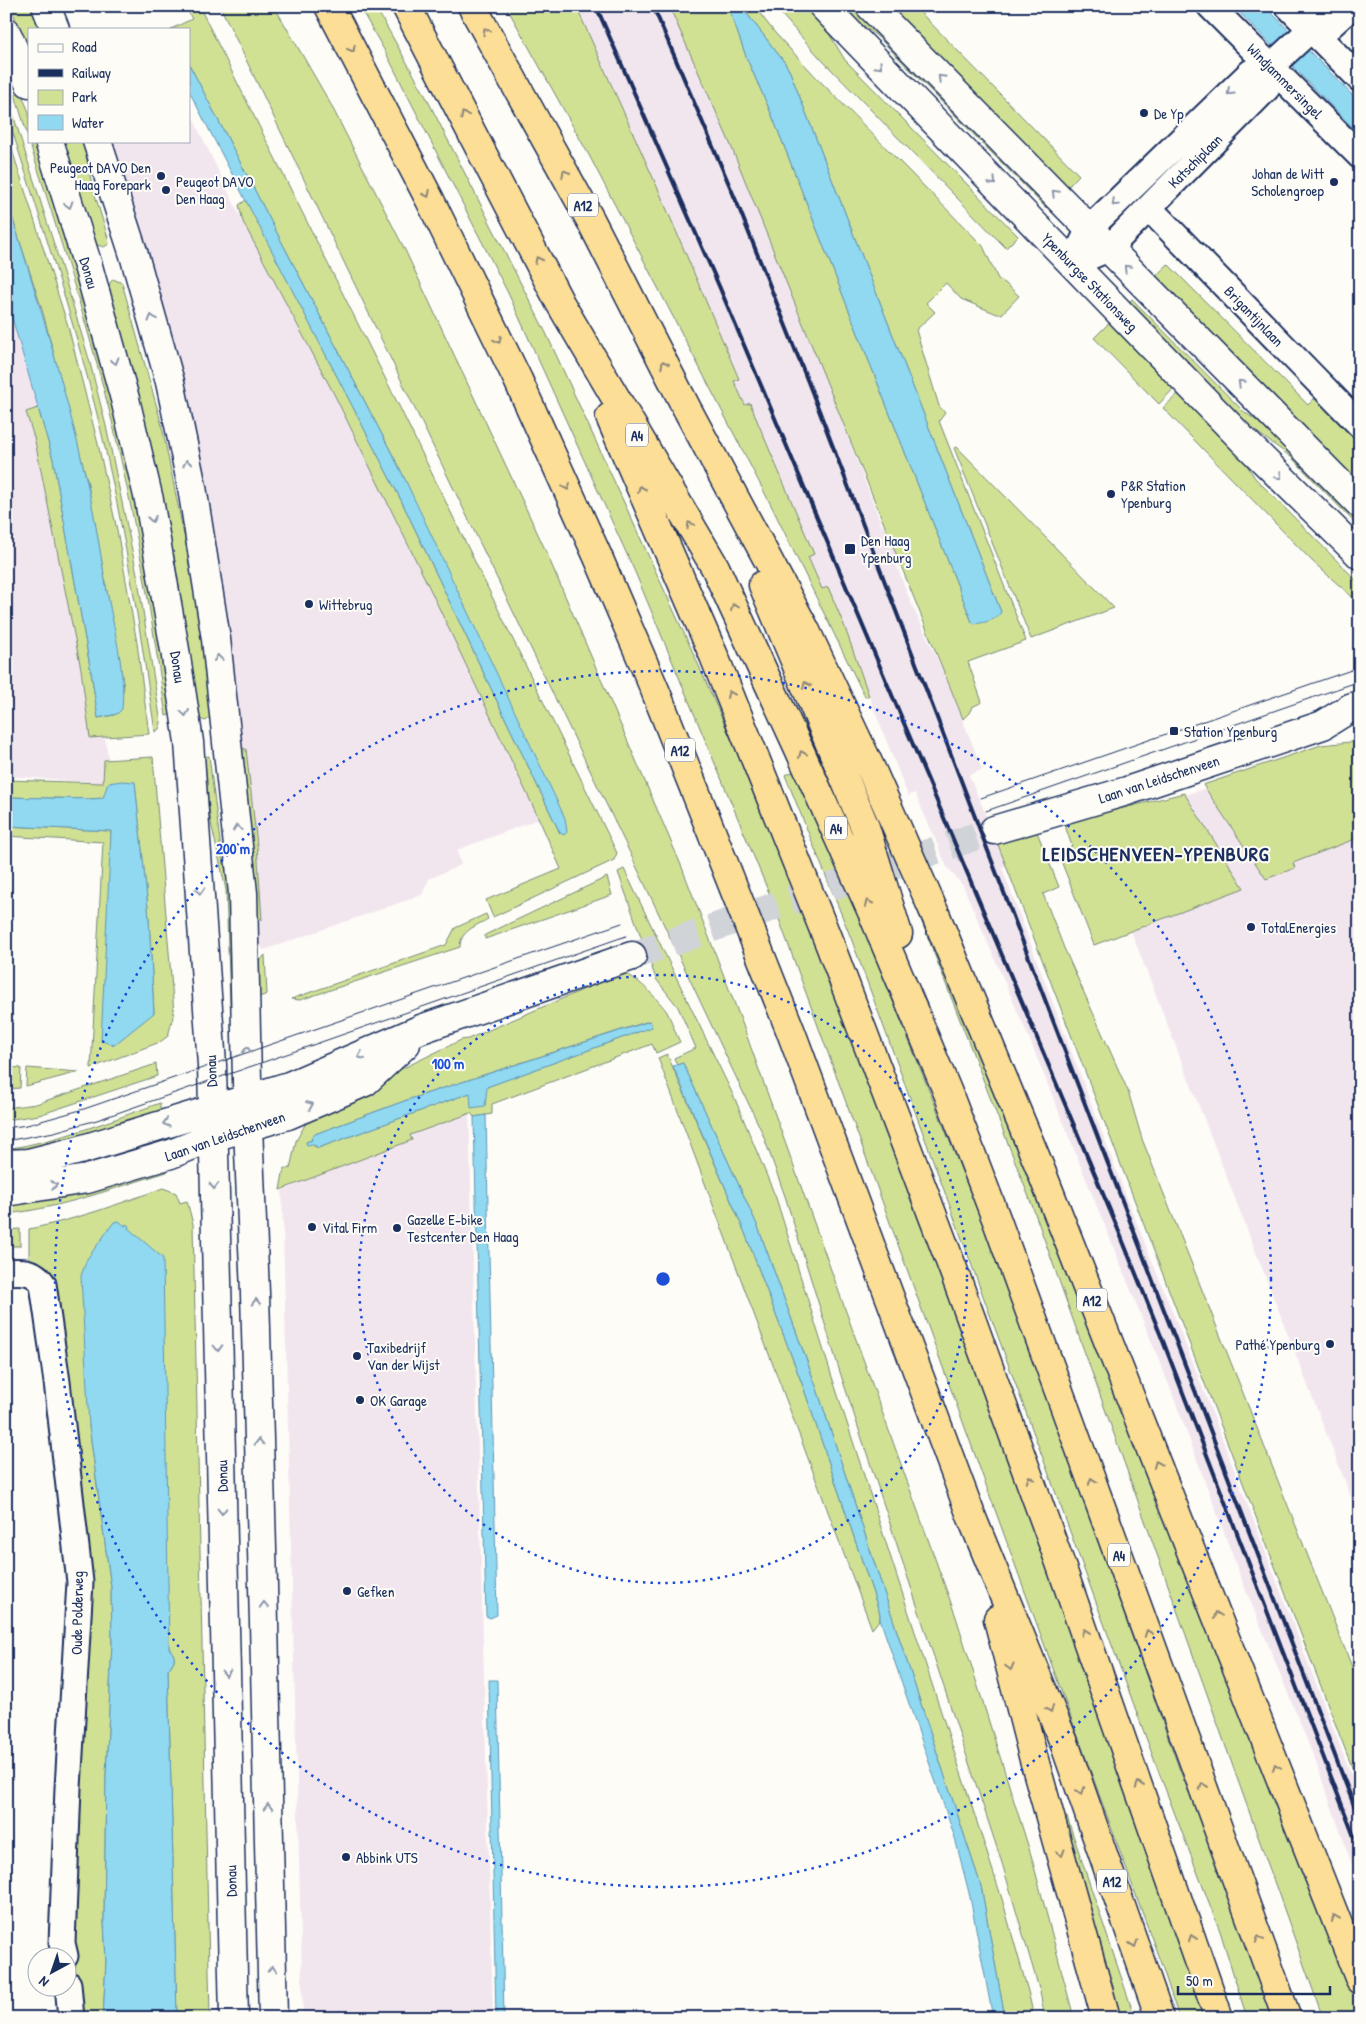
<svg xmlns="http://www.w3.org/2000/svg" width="1366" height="2024" viewBox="0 0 1366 2024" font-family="'Patrick Hand',sans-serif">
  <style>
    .built { fill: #f2e6ee }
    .green { fill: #d1e194; stroke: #768879; fill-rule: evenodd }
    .water { fill: #90d9f1; stroke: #6195b6 }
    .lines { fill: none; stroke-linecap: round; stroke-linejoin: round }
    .secondary-tunnel { stroke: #d0d3d8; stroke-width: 28; stroke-dasharray: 28 14; stroke-linecap: butt }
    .street-casing { stroke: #1b2f5e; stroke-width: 29 }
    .secondary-casing { stroke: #1b2f5e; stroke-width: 31 }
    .highway-casing { stroke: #1b2f5e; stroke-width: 31 }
    .street { stroke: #fdfcf7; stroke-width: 25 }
    .secondary { stroke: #fdfcf7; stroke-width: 28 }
    .highway { stroke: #fcde96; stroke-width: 28 }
    .tram { stroke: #1b2f5e; stroke-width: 1 }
    .rail { stroke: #1b2f5e; stroke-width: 4 }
    .oneway { stroke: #8c867a }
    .oneway2 { stroke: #8c96aa }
    .ring { fill: none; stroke: #1d4ed8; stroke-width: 2.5; stroke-dasharray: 2.5 5 }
    .poi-dot { fill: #1b2f5e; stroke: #fdfcf7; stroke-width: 2 }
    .labels { text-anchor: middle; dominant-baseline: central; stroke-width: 4; stroke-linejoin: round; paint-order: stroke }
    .shield { fill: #fdfcf7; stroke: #5f6c8c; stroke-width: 1 }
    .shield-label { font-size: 14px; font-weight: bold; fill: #1b2f5e }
    .street-label { font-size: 15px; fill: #1b2f5e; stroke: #fdfcf7 }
    .poi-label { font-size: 15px; fill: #1b2f5e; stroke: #fdfcf7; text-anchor: start }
    .district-label { font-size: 20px; font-weight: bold; letter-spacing: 1px; fill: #1b2f5e; stroke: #fdfcf7 }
    .centre { fill: #1d4ed8; stroke: #fdfcf7; stroke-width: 2.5 }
    .ring-label { font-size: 15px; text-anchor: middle; font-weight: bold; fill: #1d4ed8; stroke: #fdfcf7; stroke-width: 4; stroke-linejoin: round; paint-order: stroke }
  </style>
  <rect width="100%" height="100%" fill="#fdfcf7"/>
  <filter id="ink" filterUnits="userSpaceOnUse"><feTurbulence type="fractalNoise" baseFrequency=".02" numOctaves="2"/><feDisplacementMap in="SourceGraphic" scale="10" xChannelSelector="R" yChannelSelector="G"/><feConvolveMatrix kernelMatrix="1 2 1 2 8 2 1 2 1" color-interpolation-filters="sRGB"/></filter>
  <g filter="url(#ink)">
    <path class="built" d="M576,6H671L733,145L824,374L882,526L888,525L901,558L895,561L911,603L943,671L976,753L982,770L969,775L1006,864L1002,868L1130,1206L1197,1373L1360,1798V1887L1315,1760L1241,1578L1169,1385L1029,1038L963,886L947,867L915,793L908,796L869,696L844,625L827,587L822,589L808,556L814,554L758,423L750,404L745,405L734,381L739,378L659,191Z
      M189,110L243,222L334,394L430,589L539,819L457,850L461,865L429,879L422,895L264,950L252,940L226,663L109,141H189Z
      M6,297L38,408L26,412L35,441L81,669L90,738L105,737L109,762L103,783L6,776Z
      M1360,743V1520L1089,823Z
      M469,1109L493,2018H303L282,1191Z"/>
    <path class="green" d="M10,6H39L48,29H29V50Z
      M185,6H199L400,408L617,853L614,860L493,917L486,900L561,869L539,819L430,589L334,394L243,222L239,205L246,200L402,502L560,833L402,473L189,64V29H171L192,19Z
      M220,6H274L330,103L405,250L544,547L681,865L741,1020L956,1617L1031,1855L1074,2018H1045L1040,1992L1002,1863L839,1369L785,1196L762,1132L630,853Z
      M359,6H375L424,93L546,333L695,657L781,853L993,1417L1209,2018H1179L1163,1969L772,900L635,572L508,293L387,55Z
      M506,6H576L659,191L739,379L734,381L745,405L750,403L758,423L814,554L808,557L822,589L828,587L844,625L869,696L865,697L772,507L590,157Z
      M669,6H728L747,59L771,113L972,622L1001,612L790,72L785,63L741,6H754L775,33L817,78L983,246L998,279L1005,283L1019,296L1002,314H997L961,299L946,283L926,303L935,312L916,330L939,406L945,413L939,421L1026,641L968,662L982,702L972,707L969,713L963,719L729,141Z
      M774,6H810L819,17L845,60L1018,236L1006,248L821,59Z
      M838,6H850L882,30L1051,203L1046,208L878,37Z
      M887,6H914L1079,175L1066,189Z
      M6,92L65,279L89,359L106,426L137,574L161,723L159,729L155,732C137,607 117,482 83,361C60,277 32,194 6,111Z
      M21,93L29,112V140L15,95Z
      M6,131L68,326L98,444L117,530L137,643L149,734L90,738L81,669L35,441L26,412L38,408L53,459L91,672L98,718L114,715L124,688L88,484L43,313L6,198Z
      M29,141H38L89,306L137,493L171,710L169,715L166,716C152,618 136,521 113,425C89,329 59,235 29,141Z
      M62,141H83L92,185L108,238L109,244L104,247L97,245L91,238Z
      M1168,264L1308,405L1320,393L1360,435V489L1154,278Z
      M113,279L122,283L161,422L196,594L212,707L210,717L206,721L199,719L174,556L151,452L108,289L110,283Z
      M1132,299L1243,411L1280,438L1360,517V528L1291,457L1243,422L1127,305Z
      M1113,319L1178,384L1159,404L1094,338Z
      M1178,394L1203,419L1208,415L1231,440L1255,478L1360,584V604L1312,561L1163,408Z
      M957,447L1093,586L1114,608L1031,639L954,448Z
      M1360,741V837L1293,863L1295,868L1266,879L1203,785L1321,745Z
      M240,748L246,749L257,845L262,920L255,913Z
      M209,756L222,857L234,898L236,1003L230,1005L226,890L211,823L202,757Z
      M153,757L174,1013L168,1036L160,1042L91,1068L103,842L6,836V826L111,831V848L154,1013L149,918L135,783L103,798L91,799L6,797V780L103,783L104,760Z
      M795,771L852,900L997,1258L1179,1768L1264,1980L1276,2018H1247L1220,1931L1158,1770L851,938L785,775Z
      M1184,793L1244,888L1094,945L1058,853L1072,846L1064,823Z
      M1037,832L1059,887L1043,894L1064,948L1128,1091L1142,1139L1360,1687V1788L997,842Z
      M905,863L1360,1993V2018H1323L1032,1205L900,866Z
      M624,869L735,1099L776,1198L831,1374L1002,1899L1029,1995L1034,2018H1005L981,1886L817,1389L758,1227L683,1063L677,1065L674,1058L696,1048L678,1007L656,979L618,872Z
      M607,877L612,895L485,939V935Z
      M486,914L488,919C476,926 460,931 460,947L300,1000L291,999L446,945L455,928Z
      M265,955L267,994L257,998V964Z
      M622,973C634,973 660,1002 667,1012C672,1021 675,1033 680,1042L656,1053L652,1044L492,1104V1114L474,1117L471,1113L410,1135L412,1140L280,1190L284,1168L290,1169L296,1141L306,1123L305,1116L461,1040L468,1039ZM649,1021L652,1027L318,1148L306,1142L312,1140L315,1134L407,1100Z
      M667,1054L745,1233L804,1389L880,1614V1619L872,1629L658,1058Z
      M156,1064L157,1076L39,1115L6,1120V1108L36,1104Z
      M6,1067L21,1068L20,1088L6,1089Z
      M27,1068L79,1072L26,1086Z
      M160,1103V1117L6,1159V1149C59,1141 109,1121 160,1103Z
      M166,1168L167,1172C114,1188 62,1208 6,1214V1205C61,1200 113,1183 166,1168Z
      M163,1188L176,1193L180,1203L187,1201L193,1224L210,2018H177L168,1670C175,1660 177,1658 169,1648L126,1224L89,1426L111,1587L112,1643L106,1776L104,1921L106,1961L103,2018H79L70,1938L92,1585L58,1289C51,1270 48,1265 29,1261V1229C75,1220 119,1204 163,1188Z
      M20,1229V1246H6V1230Z
      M1064,1817H1067L1135,2018H1119Z"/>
    <path class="water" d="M728,6H741L785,63L790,72L1001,612C996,621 985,622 975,624L972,622L771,113L747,59Z
      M1233,6H1265L1360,103V135Z
      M189,64L402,473L565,818L567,832L564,835L560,833L402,502L189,91Z
      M6,198C36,292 65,386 87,482C95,516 100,551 106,586C113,626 126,669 122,709L117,714L98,718L91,672L53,459L6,297Z
      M122,781L135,782L149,918L154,1013L114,1045L101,1041L111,831L6,826V797L91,799L103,798L108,783Z
      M650,1021L652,1027L487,1087L485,1106L471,1108L470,1093L318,1148L313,1144L307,1145L306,1142L312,1140L311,1138L315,1134L407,1100Z
      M683,1063L758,1227L817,1389L981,1886L1005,2018H993L970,1897L955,1838L880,1619V1614L804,1389L745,1233L673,1066Z
      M486,1115L497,1615L490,1618L486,1616L474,1117Z
      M119,1221L125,1226L126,1224L129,1226L128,1228L163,1258L169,1648C177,1658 175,1660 168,1670L177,2018H103L106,1961L104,1921L106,1776L112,1643L111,1587L89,1426L81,1276L87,1259L114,1222Z
      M489,1680H497L504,2018H496Z"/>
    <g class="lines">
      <path class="secondary-tunnel" d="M632,956L994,830"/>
      <g class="street-casing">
        <path id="street" d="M1210,6L1360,156
          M1288,6L1360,79
          M1310,30L1315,11L1320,6
          M1149,208L1360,425
          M1089,257L1108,249L1267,88L1270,67
          M1072,264L1089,229L1251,72L1270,67L1310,30L1330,26L1352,6
          M6,1272C22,1271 34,1270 43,1284L57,1382L80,1582L68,1788L62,1943L65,1956
          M68,1984L71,2018"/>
      </g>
      <g class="secondary-casing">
        <path id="secondary" d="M46,6L55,29
          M823,6L1244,441L1360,555
          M870,6L1360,504
          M6,32L29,83
          M49,141L88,266L125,399L149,500L175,650L189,742L212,1065L234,2018
          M97,141L134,255L170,382L192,487L216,639L243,893L248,1127L255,1293L264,1622L273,2018
          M994,830L1127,791L1323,725L1352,707L1360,705
          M6,1164L28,1163L80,1150L289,1086L421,1029L632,956
          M6,1192L87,1179L171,1154L213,1137L288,1115L365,1082L406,1044"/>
      </g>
      <g class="highway-casing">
        <path id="highway" d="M329,6L430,200L518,380L598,557L655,690L791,1032L972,1518L1065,1745L1160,2018
          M406,6L560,303L715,567L799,749L872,912L948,1093L997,1221L1287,2018
          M472,6L591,221L686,407L805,629L872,771L936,916L1038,1163L1360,1980
          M610,417L714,656L830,945L953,1269L1059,1560L1219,2018
          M763,585L865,827L898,934
          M998,1619L1033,1756L1106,2018"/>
      </g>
      <use href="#street" class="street"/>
      <use href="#secondary" class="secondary"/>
      <use href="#highway" class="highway"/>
      <path class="tram" d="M981,798L1360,667
        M986,811L1360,681
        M6,1128L27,1125L84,1109L622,923
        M6,1141L54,1132L97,1120L626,936"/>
      <path class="rail" d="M596,6L719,286L1120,1234L1163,1341L1360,1852
        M653,6L737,203L812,392L1360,1821"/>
    </g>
    <defs><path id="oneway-chevron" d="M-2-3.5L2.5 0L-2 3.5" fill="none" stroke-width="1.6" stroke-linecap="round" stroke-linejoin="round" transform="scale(1.25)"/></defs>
    <g class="oneway">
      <use href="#oneway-chevron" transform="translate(486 31) rotate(-120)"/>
      <use href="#oneway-chevron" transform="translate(352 49) rotate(62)"/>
      <use href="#oneway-chevron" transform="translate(464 115) rotate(-118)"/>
      <use href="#oneway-chevron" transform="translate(565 173) rotate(-118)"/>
      <use href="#oneway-chevron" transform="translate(427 194) rotate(63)"/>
      <use href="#oneway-chevron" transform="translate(538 260) rotate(-117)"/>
      <use href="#oneway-chevron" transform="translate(498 340) rotate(64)"/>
      <use href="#oneway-chevron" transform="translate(664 364) rotate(-117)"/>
      <use href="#oneway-chevron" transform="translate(567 487) rotate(66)"/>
      <use href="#oneway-chevron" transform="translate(641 489) rotate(-114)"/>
      <use href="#oneway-chevron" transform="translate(690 525) rotate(-120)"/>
      <use href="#oneway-chevron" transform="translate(734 607) rotate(-115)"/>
      <use href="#oneway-chevron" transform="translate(806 685) rotate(-113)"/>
      <use href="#oneway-chevron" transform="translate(730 694) rotate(-113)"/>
      <use href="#oneway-chevron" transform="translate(802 754) rotate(-114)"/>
      <use href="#oneway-chevron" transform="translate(868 903) rotate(-114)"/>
      <use href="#oneway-chevron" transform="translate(1157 1464) rotate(-112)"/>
      <use href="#oneway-chevron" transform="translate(1030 1479) rotate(-110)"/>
      <use href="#oneway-chevron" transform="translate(1092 1481) rotate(-110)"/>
      <use href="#oneway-chevron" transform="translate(1217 1615) rotate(-111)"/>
      <use href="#oneway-chevron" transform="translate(1085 1632) rotate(-109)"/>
      <use href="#oneway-chevron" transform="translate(1148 1633) rotate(-110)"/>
      <use href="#oneway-chevron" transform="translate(1010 1667) rotate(75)"/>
      <use href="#oneway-chevron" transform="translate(1050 1709) rotate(68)"/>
      <use href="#oneway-chevron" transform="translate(1276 1767) rotate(-111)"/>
      <use href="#oneway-chevron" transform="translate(1139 1785) rotate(-109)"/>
      <use href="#oneway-chevron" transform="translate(1203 1786) rotate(-110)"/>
      <use href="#oneway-chevron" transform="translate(1081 1791) rotate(71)"/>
      <use href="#oneway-chevron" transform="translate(1061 1853) rotate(74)"/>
      <use href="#oneway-chevron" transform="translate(1335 1918) rotate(-112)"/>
      <use href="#oneway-chevron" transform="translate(1192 1938) rotate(-109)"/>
      <use href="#oneway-chevron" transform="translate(1259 1939) rotate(-110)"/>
      <use href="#oneway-chevron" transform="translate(1134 1944) rotate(71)"/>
    </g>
    <g class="oneway2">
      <use href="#oneway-chevron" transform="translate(879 66) rotate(46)"/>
      <use href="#oneway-chevron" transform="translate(941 78) rotate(-135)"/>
      <use href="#oneway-chevron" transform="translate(1230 92) rotate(137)"/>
      <use href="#oneway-chevron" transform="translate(993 182) rotate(46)"/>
      <use href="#oneway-chevron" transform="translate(1055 193) rotate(-135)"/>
      <use href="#oneway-chevron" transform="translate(1115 203) rotate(136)"/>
      <use href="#oneway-chevron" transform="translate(69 205) rotate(73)"/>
      <use href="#oneway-chevron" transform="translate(1127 268) rotate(-134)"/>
      <use href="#oneway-chevron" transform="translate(152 318) rotate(-106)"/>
      <use href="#oneway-chevron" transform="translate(115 361) rotate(74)"/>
      <use href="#oneway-chevron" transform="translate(1241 383) rotate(-135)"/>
      <use href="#oneway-chevron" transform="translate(187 463) rotate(-102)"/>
      <use href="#oneway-chevron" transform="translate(1279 476) rotate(45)"/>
      <use href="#oneway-chevron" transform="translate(152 519) rotate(80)"/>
      <use href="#oneway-chevron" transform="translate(218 658) rotate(-97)"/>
      <use href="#oneway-chevron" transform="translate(185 713) rotate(82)"/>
      <use href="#oneway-chevron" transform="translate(237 828) rotate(-96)"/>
      <use href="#oneway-chevron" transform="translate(200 891) rotate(86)"/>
      <use href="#oneway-chevron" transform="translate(247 1050) rotate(-91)"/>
      <use href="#oneway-chevron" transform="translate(361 1056) rotate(157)"/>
      <use href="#oneway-chevron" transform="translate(310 1105) rotate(-23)"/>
      <use href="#oneway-chevron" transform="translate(166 1123) rotate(163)"/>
      <use href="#oneway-chevron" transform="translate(54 1185) rotate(-10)"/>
      <use href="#oneway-chevron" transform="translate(214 1186) rotate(89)"/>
      <use href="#oneway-chevron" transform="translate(256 1302) rotate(-91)"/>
      <use href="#oneway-chevron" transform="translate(218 1348) rotate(89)"/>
      <use href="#oneway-chevron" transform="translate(259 1442) rotate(-92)"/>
      <use href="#oneway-chevron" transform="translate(222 1511) rotate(89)"/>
      <use href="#oneway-chevron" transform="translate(264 1605) rotate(-92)"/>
      <use href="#oneway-chevron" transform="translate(226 1673) rotate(89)"/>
      <use href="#oneway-chevron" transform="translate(268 1807) rotate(-91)"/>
      <use href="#oneway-chevron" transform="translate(272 1969) rotate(-91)"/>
    </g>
  </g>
  <g class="ring">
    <circle cx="663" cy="1279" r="304"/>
    <circle cx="663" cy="1279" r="608"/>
  </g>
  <g class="poi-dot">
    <circle cx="1144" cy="113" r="5"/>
    <circle cx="161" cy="176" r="5"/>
    <circle cx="1334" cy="182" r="5"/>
    <circle cx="166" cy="190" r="5"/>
    <circle cx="1111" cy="494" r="5"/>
    <rect x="844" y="543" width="12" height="12" rx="2.5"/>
    <circle cx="309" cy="604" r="5"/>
    <rect x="1169" y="726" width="10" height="10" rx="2.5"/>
    <circle cx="1251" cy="927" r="5"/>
    <circle cx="312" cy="1227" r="5"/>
    <circle cx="397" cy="1228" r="5"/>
    <circle cx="1330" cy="1344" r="5"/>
    <circle cx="357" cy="1356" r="5"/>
    <circle cx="360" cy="1400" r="5"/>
    <circle cx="347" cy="1591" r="5"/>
    <circle cx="346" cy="1857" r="5"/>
  </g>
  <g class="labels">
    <g class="shield">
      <rect x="568" y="193.5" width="30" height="23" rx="4"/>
      <rect x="626" y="423.5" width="22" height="23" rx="4"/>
      <rect x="665" y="738.5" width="30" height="23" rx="4"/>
      <rect x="825" y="816.5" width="22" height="23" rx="4"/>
      <rect x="1077" y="1288.5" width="30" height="23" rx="4"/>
      <rect x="1108" y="1543.5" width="22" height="23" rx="4"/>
      <rect x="1097" y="1869.5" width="30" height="23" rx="4"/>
    </g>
    <g class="shield-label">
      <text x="583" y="205">A12</text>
      <text x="637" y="435">A4</text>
      <text x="680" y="750">A12</text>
      <text x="836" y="828">A4</text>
      <text x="1092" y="1300">A12</text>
      <text x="1119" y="1555">A4</text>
      <text x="1112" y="1881">A12</text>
    </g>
    <g class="street-label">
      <text transform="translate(1285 81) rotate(45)">Windjammersingel</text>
      <text transform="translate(1195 161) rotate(-45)">Katschiplaan</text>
      <text transform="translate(89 273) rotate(74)">Donau</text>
      <text transform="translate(1090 282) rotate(46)">Ypenburgse Stationsweg</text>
      <text transform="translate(1254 316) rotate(46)">Brigantijnlaan</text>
      <text transform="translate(178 667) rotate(82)">Donau</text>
      <text transform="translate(1159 779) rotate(-18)">Laan van Leidschenveen</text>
      <text transform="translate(211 1071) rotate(-92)">Donau</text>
      <text transform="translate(225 1136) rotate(-19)">Laan van Leidschenveen</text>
      <text transform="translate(222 1476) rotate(-91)">Donau</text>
      <text transform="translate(77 1613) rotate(-89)">Oude Polderweg</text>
      <text transform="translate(231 1881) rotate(-91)">Donau</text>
    </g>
    <g class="poi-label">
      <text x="1154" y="113">De Yp</text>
      <text x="151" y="167" text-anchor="end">Peugeot DAVO Den<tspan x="151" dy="17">Haag Forepark</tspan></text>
      <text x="1324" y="173" text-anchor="end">Johan de Witt<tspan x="1324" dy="17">Scholengroep</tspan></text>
      <text x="176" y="181">Peugeot DAVO<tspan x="176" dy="17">Den Haag</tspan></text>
      <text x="1121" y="485">P&amp;R Station<tspan x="1121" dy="17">Ypenburg</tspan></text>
      <text x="861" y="540">Den Haag<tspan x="861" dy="17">Ypenburg</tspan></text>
      <text x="319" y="604">Wittebrug</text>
      <text x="1184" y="731">Station Ypenburg</text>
      <text x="1261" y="927">TotalEnergies</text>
      <text x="407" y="1219">Gazelle E-bike<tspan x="407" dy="17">Testcenter Den Haag</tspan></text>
      <text x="322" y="1227">Vital Firm</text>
      <text x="1320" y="1344" text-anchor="end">Pathé Ypenburg</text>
      <text x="367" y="1347">Taxibedrijf<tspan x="367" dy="17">Van der Wijst</tspan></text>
      <text x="370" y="1400">OK Garage</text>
      <text x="357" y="1591">Gefken</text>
      <text x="356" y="1857">Abbink UTS</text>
    </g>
    <g class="district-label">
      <text x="1156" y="853">LEIDSCHENVEEN-YPENBURG</text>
    </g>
  </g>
  <circle cx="663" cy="1279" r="8" class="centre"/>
  <g class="ring-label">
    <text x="233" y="854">200 m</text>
    <text x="448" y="1069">100 m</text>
  </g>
  <rect width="1366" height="2024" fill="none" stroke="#fdfcf7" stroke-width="25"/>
  <rect x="12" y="12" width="1341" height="1999" fill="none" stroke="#1b2f5e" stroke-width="2" filter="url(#ink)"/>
  <rect x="28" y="28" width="162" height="115" fill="#fdfcf7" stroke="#a3aaba"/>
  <rect x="38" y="44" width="25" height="8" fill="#fdfcf7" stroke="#a3aaba"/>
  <text x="72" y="52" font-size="15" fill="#1b2f5e">Road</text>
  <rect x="38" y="69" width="25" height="8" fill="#1b2f5e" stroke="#a3aaba"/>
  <text x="72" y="78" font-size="15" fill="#1b2f5e">Railway</text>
  <rect x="38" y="90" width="25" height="15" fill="#d1e194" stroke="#a3aaba"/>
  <text x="72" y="102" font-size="15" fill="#1b2f5e">Park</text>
  <rect x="38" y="115" width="25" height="15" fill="#90d9f1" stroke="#a3aaba"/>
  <text x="72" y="128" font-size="15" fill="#1b2f5e">Water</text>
  <g transform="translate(52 1972) rotate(220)"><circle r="24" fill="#fdfcf7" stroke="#a3aaba"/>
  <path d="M0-4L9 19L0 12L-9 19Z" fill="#1b2f5e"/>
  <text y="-8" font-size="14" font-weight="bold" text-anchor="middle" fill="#1b2f5e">N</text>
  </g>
  <path d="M1178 1986v8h152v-8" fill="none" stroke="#1b2f5e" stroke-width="2.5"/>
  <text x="1186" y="1986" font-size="15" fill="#1b2f5e" stroke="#fdfcf7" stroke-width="4" paint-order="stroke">50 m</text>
</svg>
